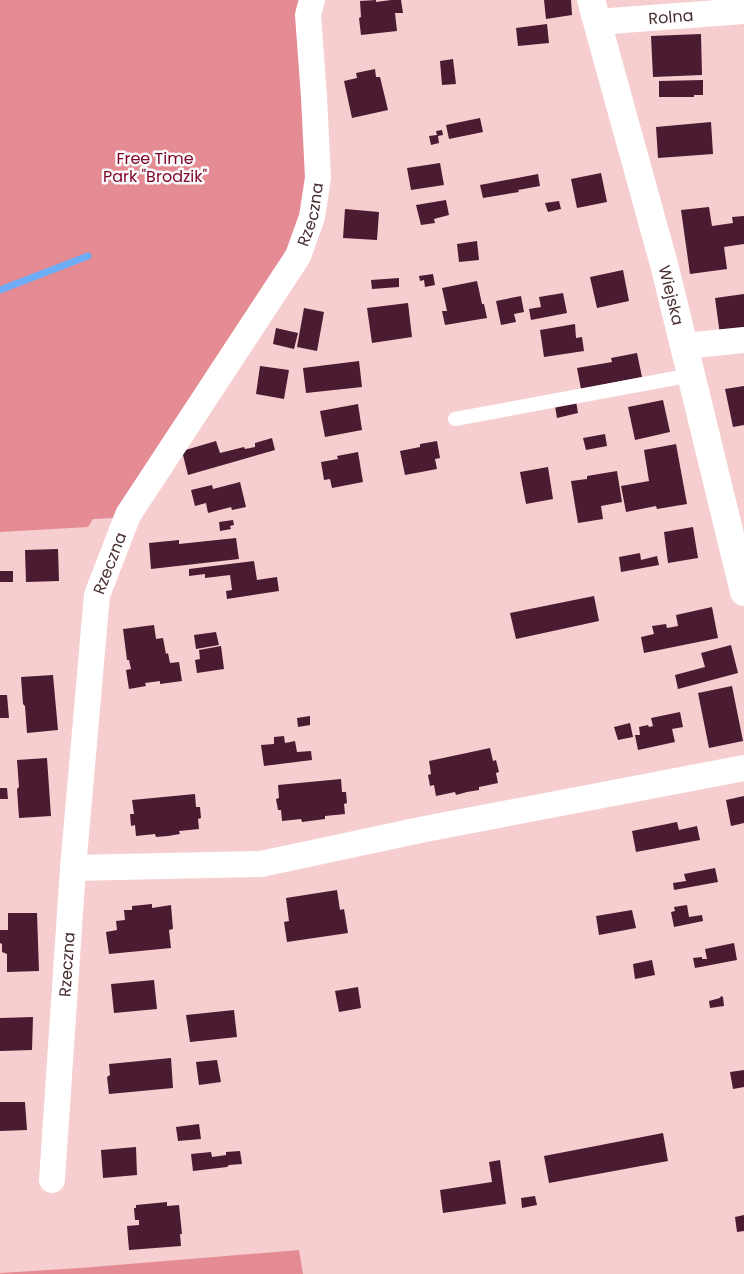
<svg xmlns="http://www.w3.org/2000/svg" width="744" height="1274" viewBox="0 0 744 1274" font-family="Poppins,sans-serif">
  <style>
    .green { fill: #e58b94 }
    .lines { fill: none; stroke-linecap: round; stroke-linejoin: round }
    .stream { stroke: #6facf6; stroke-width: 7 }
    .building { fill: #4a1b31 }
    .lane { stroke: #fff; stroke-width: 14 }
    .street { stroke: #fff; stroke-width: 26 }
    .secondary { stroke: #fff; stroke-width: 28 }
    .labels { text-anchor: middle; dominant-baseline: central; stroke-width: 5; stroke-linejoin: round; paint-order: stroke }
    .street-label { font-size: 16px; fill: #472d2f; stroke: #fafafa }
    .park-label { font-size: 16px; fill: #7f042a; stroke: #fafafa }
  </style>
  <rect width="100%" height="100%" fill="#f6ced0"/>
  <path class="green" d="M0,0H305L311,182L298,235L113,518L93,519L88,527L0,532Z
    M299,1250L303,1274H0V1273L80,1268Z"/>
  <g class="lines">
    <path class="stream" d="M0,290L88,256"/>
  </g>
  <path class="building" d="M376,0V2L391,0H401L403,13H395L397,31L361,35L359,18L361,17L360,1Z
    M544,0H571L572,15L546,19Z
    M547,24L549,43L518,46L516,28Z
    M701,34L702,75L653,77L651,36Z
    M453,59L456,84L442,85L440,61Z
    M375,69L376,77H380L388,110L352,118L344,81L357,78L356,73Z
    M703,80V95H694V97H659V81Z
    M480,118L483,132L449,139L446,125Z
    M711,122L713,154L658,158L656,127Z
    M442,130L443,135L438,136L439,143L431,145L429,136L437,135L436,131Z
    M440,163L444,185L411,190L407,168Z
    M601,173L607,202L577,208L571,179Z
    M538,174L540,186L518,190L519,192L483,198L480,185Z
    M446,200L449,215L434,219L435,223L421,225L416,205Z
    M559,201L561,209L548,212L545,203Z
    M709,207L712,226L733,223L732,217L744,216V244L724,247L727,269L690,274L681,210Z
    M345,209L379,212L377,240L343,238Z
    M477,241L479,260L459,262L457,244Z
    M623,270L629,301L597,308L590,277Z
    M433,274L435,285L425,287L424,280L420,281L419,276Z
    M399,278V287L372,289L371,280Z
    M477,281L482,304H484L487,318L445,325L442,311H447L442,288Z
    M563,293L567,313L531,320L529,309L541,307L539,297Z
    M744,294V331L720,335L715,298Z
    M521,296L524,312L514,314L516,322L501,325L496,301Z
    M408,303L412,337L372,343L367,308Z
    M304,308L324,312L317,351L297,347Z
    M575,324L576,338L582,337L584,351L544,357L540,330Z
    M276,328L298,333L294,349L273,344Z
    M637,353L642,377L581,389L577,368L612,362L611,358Z
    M359,361L362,387L306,393L303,368Z
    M260,366L289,370L284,399L256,394Z
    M744,386V425L733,427L725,389Z
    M663,400L670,432L635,440L628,407Z
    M576,401L578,413L557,418L555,406Z
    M358,404L362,430L325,437L320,411Z
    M605,434L607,446L586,450L583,438Z
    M272,438L275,450L188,475L182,451L216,441L220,453L244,447L245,449L255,447V443Z
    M437,441L440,458L435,459L437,469L405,475L400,451L420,447V444Z
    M676,444L687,504L657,509L656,506L626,512L621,486L649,481L644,450Z
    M358,452L363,482L332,488L330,479L324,480L321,462L338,459L337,456Z
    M548,467L553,499L526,504L520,472Z
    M617,471L622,502L601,506L603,519L578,523L571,481L587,479V476Z
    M240,482L246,507L232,510L231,507L208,513L206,503L195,506L191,490L212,485L213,489Z
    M233,520L234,525L230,526L231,529L220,531L219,522Z
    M693,527L698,558L668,563L664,532Z
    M236,538L239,559L151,569L149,543L179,540V544Z
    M58,549L59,581L26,582L25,550Z
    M640,553L641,560L657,556L659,565L621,572L619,557Z
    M254,561L257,580L277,577L279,591L227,599L226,591L232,590L230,575L205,578V574L189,576V569Z
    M0,571H13V582H0Z
    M594,596L599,621L516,639L510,613Z
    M712,607L718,638L644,653L641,637L654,634L652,626L666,624L667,628L678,626L676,615Z
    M154,625L156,639L163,638L166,654L168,653L170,663L179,662L182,681L160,684V681L145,683L146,686L129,689L126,670L131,669L129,660H127L123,629Z
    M216,632L219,645L196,649L194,635Z
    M731,645L738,673L678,689L675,675L705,667L701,653Z
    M221,646L224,669L197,673L195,660L200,659L199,650Z
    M53,675L58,730L27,733L25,706L23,704L21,677Z
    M732,686L743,741L709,748L698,693Z
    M0,695H7L9,718H0Z
    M680,712L683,727L672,729L675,742L638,750L635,735H640L639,727L648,725L649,727L653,726L651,718Z
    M310,716V725L298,727L297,718Z
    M630,723L633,737L618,740L614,727Z
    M284,736L285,743L295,741L297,752L311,751L312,760L264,766L261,745L274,744V737Z
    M490,748L493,761L496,760L499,772L496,773L498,783L479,787V790L467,792L456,795L455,792L436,796L434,785L430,786L428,775L431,774L429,761Z
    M47,758L51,816L19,818L17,789L19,787L17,760Z
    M341,779L342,792H346L347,803L344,804L345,814L325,816V819L302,822L301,819L282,821L281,810H278L276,799L279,798L278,785Z
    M0,788H7L8,799H0Z
    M195,794L196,807H200L201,818L198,819L199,829L179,831L180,834L168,836L156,837L155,834L136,836L135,825L131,826L130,814H134L132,800Z
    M744,796V823L731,826L726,800Z
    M677,822L679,830L697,826L700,840L636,852L632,831Z
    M715,868L718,882L674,890L673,883L686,881L684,874Z
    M337,890L340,910L344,909L348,933L287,942L284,922L289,921L286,898Z
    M152,904V908L171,905L173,929L169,930L171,948L109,954L106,932L117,930L116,921L125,920L124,910H132V906Z
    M687,905L689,917L702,915L703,921L674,927L671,912L675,911L674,907Z
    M632,910L636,928L599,935L596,916Z
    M8,913H37L39,971L7,972V954L2,952V944L0,943V930H8Z
    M734,943L737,960L695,968L693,958L702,957V959H707L705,949Z
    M652,960L655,975L635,979L633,964Z
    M154,980L157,1009L114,1013L111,984Z
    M358,987L361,1008L339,1012L335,991Z
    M721,996L723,997L724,1006L710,1008L709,1001L720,998Z
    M234,1010L237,1037L190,1042L186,1015Z
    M33,1017L32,1050L0,1051V1018Z
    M171,1058L173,1088L109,1094L107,1077L110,1075L109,1064Z
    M217,1060L221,1082L199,1085L196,1062Z
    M744,1070V1087L733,1089L730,1072Z
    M0,1102H25L27,1130L0,1131Z
    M199,1124L201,1139L178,1141L176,1127Z
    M663,1133L668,1161L549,1183L544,1156Z
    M136,1147L137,1175L103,1178L101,1150Z
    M240,1151L242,1164L229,1165L227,1167L193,1171L191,1154L211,1152L212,1157L226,1155V1152Z
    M500,1160L506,1204L443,1213L440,1190L492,1182L489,1162Z
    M535,1196L537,1205L522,1208L521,1198Z
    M167,1202V1206L179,1205L182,1234H180L181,1246L129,1250L127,1226L139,1225V1220H135L134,1208H136V1205Z
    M744,1215V1231L737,1232L735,1217Z"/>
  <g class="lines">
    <path class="lane" d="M455,419L692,375"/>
    <g class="street">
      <path id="s1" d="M597,22L744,11"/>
      <path d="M685,346L744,340"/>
      <path d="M73,868L261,864L425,829L744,768"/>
      <path id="s2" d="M52,1180L73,868L97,595L128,515L298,256L312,217L318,178L314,97L308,15L312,0"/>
    </g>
    <path class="secondary" id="s3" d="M591,0L665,268L744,592"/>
  </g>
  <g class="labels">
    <g class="street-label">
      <text stroke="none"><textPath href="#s1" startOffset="74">Rolna</textPath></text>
      <text stroke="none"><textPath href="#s2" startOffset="1026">Rzeczna</textPath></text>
      <text stroke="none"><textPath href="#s3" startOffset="306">Wiejska</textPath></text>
      <text stroke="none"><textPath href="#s2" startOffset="621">Rzeczna</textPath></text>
      <text stroke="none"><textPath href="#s2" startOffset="216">Rzeczna</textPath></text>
    </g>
    <g class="park-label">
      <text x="155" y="158">Free Time<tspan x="155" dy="18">Park "Brodzik"</tspan></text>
    </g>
  </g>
</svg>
